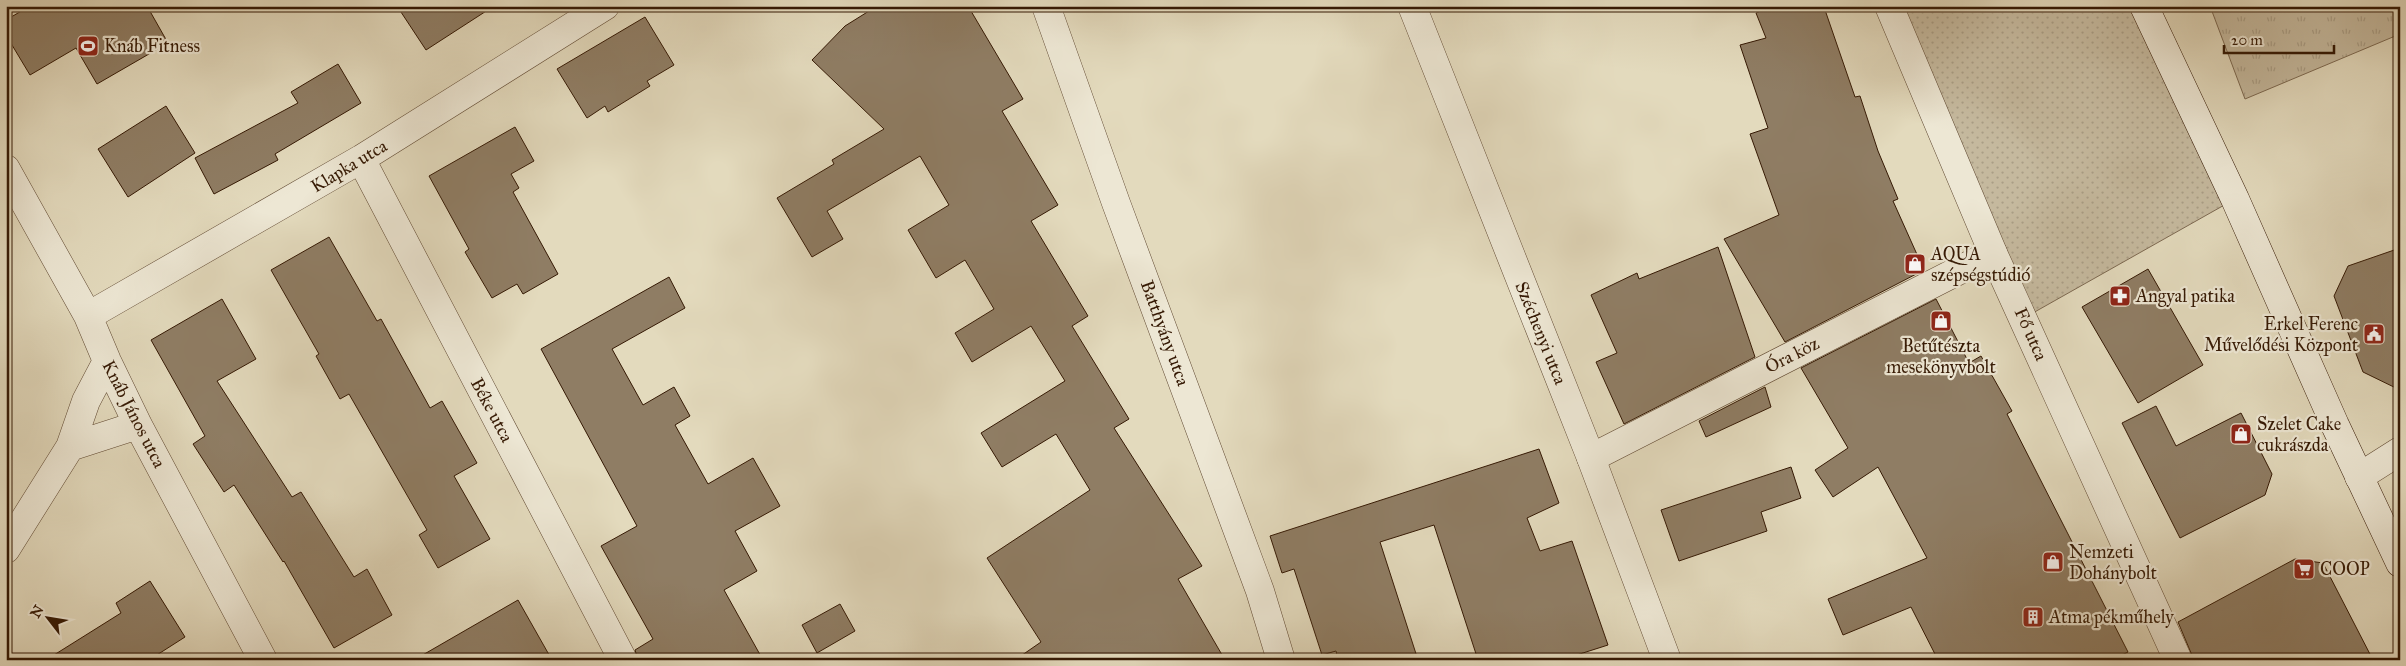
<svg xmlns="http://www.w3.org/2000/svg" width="2406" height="666" viewBox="0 0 2406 666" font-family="'IM FELL Great Primer',serif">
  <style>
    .grass { fill: url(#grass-tufts); stroke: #7d6951 }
    .park { fill: url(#park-dots); stroke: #7d6951 }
    .building { fill: #8f7d64; stroke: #351904 }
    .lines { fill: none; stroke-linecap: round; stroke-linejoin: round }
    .pedestrian-casing { stroke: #604932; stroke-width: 29 }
    .minor-casing { stroke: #604932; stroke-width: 29 }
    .secondary-casing { stroke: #351904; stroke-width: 29 }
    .pedestrian { stroke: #ede7d4; stroke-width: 28 }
    .minor { stroke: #ede7d4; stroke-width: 28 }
    .secondary { stroke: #ede7d4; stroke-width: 28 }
    .labels { text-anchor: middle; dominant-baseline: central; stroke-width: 4.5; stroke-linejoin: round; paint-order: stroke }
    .poi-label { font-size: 18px; fill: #351904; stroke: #ede7d4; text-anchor: start }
    .street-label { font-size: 18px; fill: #351904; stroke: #ede7d4 }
  </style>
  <defs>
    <pattern id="grass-tufts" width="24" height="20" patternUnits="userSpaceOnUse" patternTransform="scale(1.25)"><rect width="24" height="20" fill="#c5b99e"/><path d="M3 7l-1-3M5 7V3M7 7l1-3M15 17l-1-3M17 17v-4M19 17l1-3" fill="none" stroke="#aa9e86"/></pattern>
    <pattern id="park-dots" width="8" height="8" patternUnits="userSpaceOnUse" patternTransform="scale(1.25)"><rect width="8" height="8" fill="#c5b99e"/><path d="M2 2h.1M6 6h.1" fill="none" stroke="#aa9e86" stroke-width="1.8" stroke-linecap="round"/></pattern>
  </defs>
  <rect width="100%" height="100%" fill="#e3dabd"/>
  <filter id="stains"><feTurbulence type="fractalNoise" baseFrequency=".004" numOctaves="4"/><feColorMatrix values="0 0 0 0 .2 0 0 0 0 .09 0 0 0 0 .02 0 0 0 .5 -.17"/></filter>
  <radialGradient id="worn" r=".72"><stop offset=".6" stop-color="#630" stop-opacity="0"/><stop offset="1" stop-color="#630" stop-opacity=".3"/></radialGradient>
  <path class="grass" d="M2210,6H2400V34L2245,99Z"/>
  <path class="park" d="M1889,6H2144L2235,199L2024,318Z"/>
  <path class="building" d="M30,6H147L168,43L97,84L76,48L30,75L6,35V20Z
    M397,6H494L426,50Z
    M877,6H968L1023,99L1002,111L1058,205L1031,221L1088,316L1072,326L1129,419L1114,428L1202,566L1178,579L1225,660H1015L1041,642L987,558L1090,490L1056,434L1002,467L981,433L1065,381L1031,326L972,362L955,333L994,309L965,260L936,278L908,230L949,205L920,156L827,211L843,239L812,257L777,198L834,164L832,160L884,129L812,60L845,26Z
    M1774,6L1824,7L1855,97L1860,96L1878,151L1898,199L1893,201L1924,270L1785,342L1724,239L1779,215L1750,134L1768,128L1740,45L1766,38L1756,13Z
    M645,17L674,65L647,81L650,86L608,112L605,106L587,118L557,69Z
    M338,64L361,103L275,154L278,160L214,194L195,158L298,103L291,92Z
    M166,106L195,153L128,197L98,149Z
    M515,127L534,161L511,174L519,188L513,192L558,274L523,294L517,284L492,298L465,252L469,249L429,176Z
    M329,237L377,321L381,319L430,408L442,401L477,463L454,476L490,539L438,568L419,535L427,530L349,394L340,399L316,356L319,354L271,270Z
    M1718,247L1755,357L1624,424L1596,362L1617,353L1591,295L1637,273L1639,279Z
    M2400,248V390L2363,372L2334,296L2348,266Z
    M2148,269L2203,365L2138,403L2082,307Z
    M669,277L685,308L612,349L643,405L674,387L690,416L675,425L708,484L753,458L780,506L735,531L757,571L724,590L763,660H638L635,650L653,639L601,546L637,526L541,349Z
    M222,299L256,359L217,381L292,497L301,492L354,577L367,569L392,615L334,648L284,561L283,562L234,485L224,492L193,444L205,436L151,340Z
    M1936,299L1969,363L1981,356L2012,411L2007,414L2128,652L2112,660H1938L1911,607L1843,635L1828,599L1927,558L1878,467L1833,497L1815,470L1848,448L1801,368Z
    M1765,387L1771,407L1706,437L1699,421Z
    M2156,406L2176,446L2241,413L2272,474L2265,495L2180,538L2122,423Z
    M1539,449L1559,503L1527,518L1540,551L1572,541L1608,645L1561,660H1478L1434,525L1380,542L1418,660H1338L1336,651L1322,655L1294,569L1282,573L1270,536Z
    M1791,467L1801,498L1761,512L1767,531L1679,561L1661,510Z
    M2295,559L2323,563L2373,660H2194L2178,622Z
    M150,581L185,637L149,660H46L121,613L116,603Z
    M518,600L552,660H414Z
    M840,604L855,631L817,653L802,625Z"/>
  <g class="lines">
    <g class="pedestrian-casing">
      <path id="pedestrian" d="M1591,458L1993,253"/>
    </g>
    <g class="minor-casing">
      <path id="minor" d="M1046,6L1116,203L1260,591L1281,660
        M1412,6L1591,458L1667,660
        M1889,6L1993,253L2178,660
        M361,159L623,660
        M6,169L88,316L107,361L138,425L263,660
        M88,316L361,159L605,6
        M70,447L138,425
        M2359,477L2400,451
        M6,549L70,447L86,401L107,361"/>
    </g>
    <g class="secondary-casing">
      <path id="secondary" d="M2144,6L2235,199L2335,425L2400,563"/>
    </g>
    <use href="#pedestrian" class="pedestrian"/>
    <use href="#minor" class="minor"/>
    <use href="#secondary" class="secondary"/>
  </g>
  <defs>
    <g id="stadium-square" transform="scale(1.125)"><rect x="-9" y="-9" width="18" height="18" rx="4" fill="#8f2418" stroke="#ede7d4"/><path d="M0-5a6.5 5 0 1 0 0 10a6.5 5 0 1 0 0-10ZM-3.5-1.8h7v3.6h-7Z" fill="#fff"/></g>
    <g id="shop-square" transform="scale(1.125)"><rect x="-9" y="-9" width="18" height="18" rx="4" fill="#8f2418" stroke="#ede7d4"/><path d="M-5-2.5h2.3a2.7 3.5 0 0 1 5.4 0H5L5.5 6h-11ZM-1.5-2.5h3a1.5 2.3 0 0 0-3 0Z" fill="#fff"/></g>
    <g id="pharmacy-square" transform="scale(1.125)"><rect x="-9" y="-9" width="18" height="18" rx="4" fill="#8f2418" stroke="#ede7d4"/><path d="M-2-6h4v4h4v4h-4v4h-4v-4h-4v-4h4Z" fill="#fff"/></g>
    <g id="civic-square" transform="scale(1.125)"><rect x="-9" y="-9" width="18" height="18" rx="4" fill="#8f2418" stroke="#ede7d4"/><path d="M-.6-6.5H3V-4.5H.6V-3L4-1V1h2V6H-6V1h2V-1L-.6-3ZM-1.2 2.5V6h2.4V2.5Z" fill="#fff"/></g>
    <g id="supermarket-square" transform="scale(1.125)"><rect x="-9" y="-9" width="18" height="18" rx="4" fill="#8f2418" stroke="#ede7d4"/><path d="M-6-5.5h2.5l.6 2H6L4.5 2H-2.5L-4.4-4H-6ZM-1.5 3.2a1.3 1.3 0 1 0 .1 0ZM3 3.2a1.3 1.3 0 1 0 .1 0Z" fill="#fff"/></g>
    <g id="building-square" transform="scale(1.125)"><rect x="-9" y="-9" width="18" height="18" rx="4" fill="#8f2418" stroke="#ede7d4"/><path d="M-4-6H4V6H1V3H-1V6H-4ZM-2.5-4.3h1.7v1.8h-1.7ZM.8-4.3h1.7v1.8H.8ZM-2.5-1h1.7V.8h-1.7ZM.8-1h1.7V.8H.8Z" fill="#fff"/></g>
  </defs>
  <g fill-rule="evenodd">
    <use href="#stadium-square" x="88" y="46"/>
    <use href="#shop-square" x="1915" y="264"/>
    <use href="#pharmacy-square" x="2120" y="296"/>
    <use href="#shop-square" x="1941" y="321"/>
    <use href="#civic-square" x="2374" y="334"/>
    <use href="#shop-square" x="2241" y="434"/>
    <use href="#shop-square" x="2053" y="562"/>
    <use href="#supermarket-square" x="2304" y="569"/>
    <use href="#building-square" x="2033" y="617"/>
  </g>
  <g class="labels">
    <g class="poi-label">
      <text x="104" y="46">Knáb Fitness</text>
      <text x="1931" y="254">AQUA<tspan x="1931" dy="21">szépségstúdió</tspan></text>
      <text x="2136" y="296">Angyal patika</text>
      <text x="2358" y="324" text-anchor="end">Erkel Ferenc<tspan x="2358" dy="21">Művelődési Központ</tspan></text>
      <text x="1941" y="346" text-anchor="middle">Betűtészta<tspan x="1941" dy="21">mesekönyvbolt</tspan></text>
      <text x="2257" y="424">Szelet Cake<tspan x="2257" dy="21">cukrászda</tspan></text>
      <text x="2069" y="552">Nemzeti<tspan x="2069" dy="21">Dohánybolt</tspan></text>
      <text x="2320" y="569">COOP</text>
      <text x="2049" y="617">Atma pékműhely</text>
    </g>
    <g class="street-label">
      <text transform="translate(349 166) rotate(-31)">Klapka utca</text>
      <text transform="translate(1165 333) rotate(70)">Batthyány utca</text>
      <text transform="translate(1541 333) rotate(68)">Széchenyi utca</text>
      <text transform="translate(2031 334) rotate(66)">Fő utca</text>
      <text transform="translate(1792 355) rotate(-27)">Óra köz</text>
      <text transform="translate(492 410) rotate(62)">Béke utca</text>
      <text transform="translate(134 414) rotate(63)">Knáb János utca</text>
    </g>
  </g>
  <rect width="2406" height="666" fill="none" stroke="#e3dabd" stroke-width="25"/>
  <rect x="8" y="8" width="2391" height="651" fill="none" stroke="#351904" stroke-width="2.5"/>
  <rect x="12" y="12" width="2381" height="641" fill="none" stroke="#351904"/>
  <g transform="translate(48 618) rotate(301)" stroke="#ede7d4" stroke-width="4" paint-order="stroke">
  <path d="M0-4L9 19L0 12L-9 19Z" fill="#351904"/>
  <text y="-8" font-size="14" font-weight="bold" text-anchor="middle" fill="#351904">N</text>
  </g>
  <path d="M2224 45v8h110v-8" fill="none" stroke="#351904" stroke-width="2.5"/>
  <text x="2231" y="45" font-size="15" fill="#351904" stroke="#ede7d4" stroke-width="4" paint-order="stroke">20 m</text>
  <rect width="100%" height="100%" filter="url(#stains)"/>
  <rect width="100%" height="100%" fill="url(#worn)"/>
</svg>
